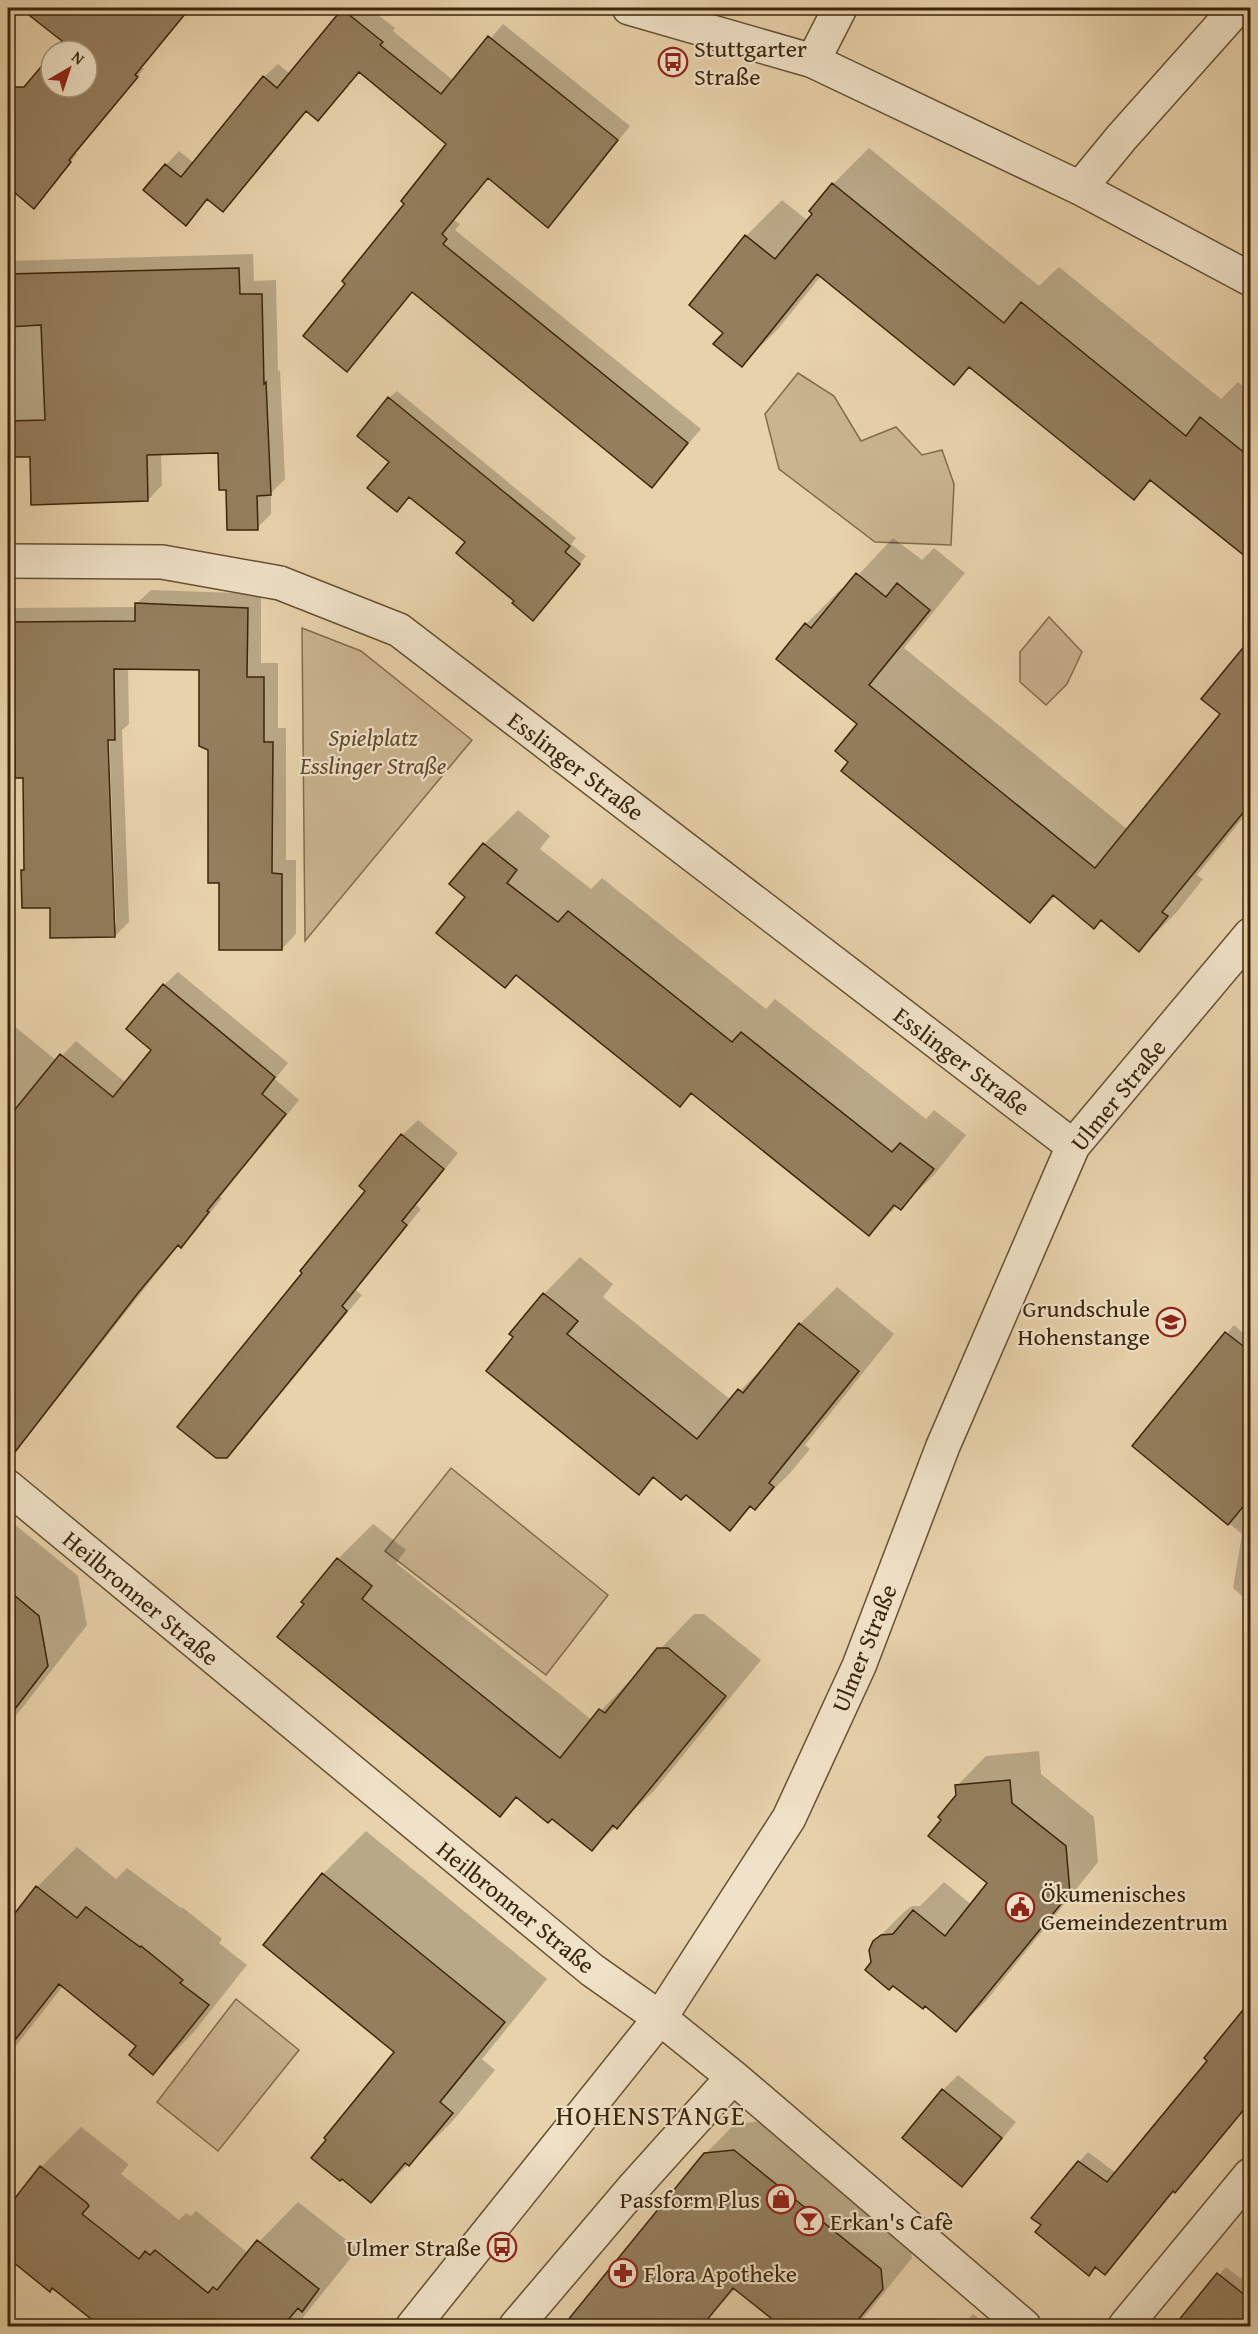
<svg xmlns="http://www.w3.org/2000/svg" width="1258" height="2334" viewBox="0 0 1258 2334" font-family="'Gentium Book Plus',serif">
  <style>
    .green { fill: #cab490; stroke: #826c4d; stroke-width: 1.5 }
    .shadow { fill: #0003; fill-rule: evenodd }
    .building { fill: #947e5e; stroke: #3a240a; stroke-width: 1.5 }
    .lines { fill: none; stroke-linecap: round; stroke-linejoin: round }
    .minor-casing { stroke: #665032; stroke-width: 36 }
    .minor { stroke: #f0e2c8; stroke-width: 33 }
    .labels { text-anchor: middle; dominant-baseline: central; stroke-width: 4.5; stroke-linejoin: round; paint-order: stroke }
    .poi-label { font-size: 24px; fill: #3a240a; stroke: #f0e2c8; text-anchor: start }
    .park-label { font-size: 24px; font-style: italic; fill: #5e482c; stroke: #f0e2c8 }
    .street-label { font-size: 24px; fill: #3a240a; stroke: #f0e2c8 }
    .quarter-label { font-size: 27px; letter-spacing: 1.5px; fill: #3a240a; stroke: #f0e2c8 }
  </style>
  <rect width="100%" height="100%" fill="#e8d2ab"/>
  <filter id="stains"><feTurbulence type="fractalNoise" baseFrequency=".00333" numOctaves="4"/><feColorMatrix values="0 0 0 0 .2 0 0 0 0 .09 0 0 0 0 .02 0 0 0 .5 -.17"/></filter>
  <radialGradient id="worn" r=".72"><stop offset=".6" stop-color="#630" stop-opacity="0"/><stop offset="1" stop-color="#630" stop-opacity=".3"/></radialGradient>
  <path class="green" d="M798,373L834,396L861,441L896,427L922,455L942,450L954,484L951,545L875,542L779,469L765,414Z
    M1049,617L1082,652L1067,684L1046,705L1020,682V652Z
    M302,628L361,651L472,740L305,941Z
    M451,1468L608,1595L546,1675L385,1551Z
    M236,1999L299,2050L218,2151L157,2102Z"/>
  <path class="shadow" d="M23,8H189L141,67L144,69L75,152L77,154L34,207L8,186V98L14,103L51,57V87H87V51H56L64,41Z
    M345,8H369L395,28L393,31L454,81L503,24L630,126L561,213L548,226L489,177L454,220L460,224L455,230L701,429L652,486L413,291L347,370V284L448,144L360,71L318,119L307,111L223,210L209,198L186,224L166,165L179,151L194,163L264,77L278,64L290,74Z
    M869,148L1039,286L1059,267L1221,399L1238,382L1250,393V559L1152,479L1133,498L971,366L954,383L821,276L778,329L742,365L725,332L746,236L782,200L808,221L833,184Z
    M253,254L254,281L276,280L278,372L280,370L285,479L271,493V514L257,528L227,489L220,452L161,453L162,485L148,500L31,455L8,456V261Z
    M397,391L576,538L571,544L586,556L540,612L516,600L467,542L391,462L389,398Z
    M893,538L922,560L934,548L965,573L904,648L1128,830L1222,714L1250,641V809L1197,875L1203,879L1176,913L1139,950L1102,919L1056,896L1030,921L850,762L859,724L806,624L842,588L844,590Z
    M151,590L261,594V663H278V728H286V860H296V934L282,949L220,882L200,668H128L129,724L122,730L129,922L115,936L51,907L23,871L26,868L24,777L16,714L8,682V611L10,608L136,607V604ZM106,732H109L116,924H113Z
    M518,810L550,836L540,849L591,889L602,878L766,1009L775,999L926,1119L934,1110L966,1135L934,1175L900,1208L897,1206L869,1234L693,1093L680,1105L517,974L505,986L467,897L484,844Z
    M178,972L288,1063L275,1079L299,1100L220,1197L222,1198L195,1232L181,1246L179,1245L31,1432L18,1446L8,1438V1161L16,1151L8,1144V1021L57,1061L76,1041L126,1083L154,1050L164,985Z
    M418,1120L458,1153L416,1205L421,1209L356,1290L362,1295L242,1441L226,1457L304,1273L367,1191L402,1135Z
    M580,1257L613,1284L603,1297L731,1400L776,1354L800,1324L837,1287L894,1334L805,1445L810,1449L791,1472L755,1508L752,1506L730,1529L686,1493L655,1477L639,1493L515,1337L544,1294Z
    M1234,1325L1250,1339V1603L1233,1588L1242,1534L1134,1446Z
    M8,1519L78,1576L87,1625L8,1726Z
    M373,1524L406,1550L396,1563L592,1720L694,1614H704L761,1660L653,1792L592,1849L552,1817L518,1796L500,1815L280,1637L338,1559Z
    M1039,1751L1041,1774L1094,1817L1098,1862L986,2001L956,2030L873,1962L874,1942L904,1912L912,1906H920L944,1882L972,1905L989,1883L957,1796V1786L986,1756Z
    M366,1831L547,1979L482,2059L495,2070L452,2122L371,2201L328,2139L396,2051L323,1874Z
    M77,1847L116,1879L127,1868L181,1908L182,1907L222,1939L219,1943L247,1965L193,2033L153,2073L138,2046L63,1986L8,2056V1924L37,1887Z
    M1209,2060L1250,2101L1114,2263L1105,2273L1096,2266L1089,2274L1079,2162L1088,2152L1116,2173Z
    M958,2075L1016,2122L977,2170L962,2185L943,2090Z
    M763,2121L910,2240L912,2258L862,2320L855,2326H783L736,2288L701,2326H565L705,2154L735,2124Z
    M81,2127L127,2163L128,2165L121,2174L179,2220L186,2213L191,2216L196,2211L248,2253L298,2202L358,2249L296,2326H117L112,2323L108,2326H103L52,2287L49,2290L8,2256V2213L41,2167Z
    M1226,2267L1240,2278L1250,2275V2326H1176Z
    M973,2314L988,2326H961Z"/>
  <path class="building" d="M20,8H190L135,75L138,77L69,160L71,162L34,209L8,187V87H24L51,55V87H87V51H54L62,41Z
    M342,9L383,42L380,45L441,94L488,36L618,140L548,228L488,178L442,234L447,239L443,244L688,443L652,488L412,292L347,372L303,336L345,284L342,281L404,204L401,201L446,144L359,72L318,121L306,111L223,212L207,199L186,226L143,190L165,164L181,177L263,76L277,88Z
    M832,183L1004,323L1021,302L1186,436L1200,417L1251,458V561L1150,480L1134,500L969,367L954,385L817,274L742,367L713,344L723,333L689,305L745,235L775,259L812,214L809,211Z
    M239,268L240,294H262L264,384L266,382L271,495L257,496L258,530H227L226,490H219L218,453L147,455L148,501L31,505L30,457H8V421L45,420L41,325L8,327V274Z
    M388,397L570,546L565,552L580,564L533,621L512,603L514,601L456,553L465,542L409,497L397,512L367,488L389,462L357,436Z
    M856,573L886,597L897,583L930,610L869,685L1095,868L1220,714L1201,699L1251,638V803L1162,912L1168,916L1139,952L1101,920L1094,929L1053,895L1030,923L841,771L848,762L835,751L857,724L776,659L805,623L811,628Z
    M135,603L248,608L247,677H264V742H273L272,873L282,874V950H219V883H208V750L199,746V670L114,669L115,740H108L115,937L50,938V908H22L21,870H24L23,778H15L14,715H8V622L135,621Z
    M483,843L517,870L507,883L558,922L568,911L732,1042L741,1032L892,1152L900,1143L934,1169L901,1210L894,1205L869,1236L691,1093L680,1107L516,975L505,988L436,933L465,897L449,884Z
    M163,984L275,1077L262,1094L286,1114L207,1211L209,1212L181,1248L178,1245L138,1293L8,1461V1118L60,1054L113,1097L151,1050L126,1029Z
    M401,1134L444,1169L402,1221L407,1225L342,1306L347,1311L227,1458H216L177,1427L302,1273L300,1271L365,1191L359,1186Z
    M543,1293L578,1321L567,1334L697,1439L738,1389L743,1393L799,1323L859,1371L769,1483L774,1487L755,1510L750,1506L730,1531L686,1495L681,1500L653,1477L639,1495L486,1371L513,1337L509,1334Z
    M1225,1332L1251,1352V1497L1228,1525L1132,1446Z
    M337,1558L372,1586L362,1599L560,1758L599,1709L605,1713L657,1648H668L726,1696L617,1829L613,1825L592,1851L552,1819L548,1823L516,1797L500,1817L277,1637L304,1604L301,1602Z
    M8,1590L39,1616L48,1666L8,1718Z
    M1010,1780L1012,1803L1066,1846L1070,1893L956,2032L925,2006L923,2009L893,1986L889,1990L865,1970L871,1962L869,1950L873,1941L881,1935L893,1934L913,1910L945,1936L987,1883L928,1836L941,1820L938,1817L956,1795L955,1785Z
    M322,1873L505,2022L440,2102L453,2113L409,2166L405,2163L371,2203L342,2179L340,2181L311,2158L326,2140L324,2138L394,2052L263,1945Z
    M36,1886L77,1918L86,1907L140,1947L141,1946L183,1980L180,1983L209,2005L153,2075L129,2055L136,2046L59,1984L8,2049V1922Z
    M1251,2000V2101L1175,2193L1173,2191L1105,2275L1095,2267L1089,2276L1035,2232L1041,2225L1031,2218L1078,2161L1107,2182L1207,2061L1204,2058Z
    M942,2089L1002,2138L962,2187L902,2138Z
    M734,2150L881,2269L883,2289L853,2326H781L733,2288L702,2326H563L704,2153Z
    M40,2166L87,2203L89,2206L82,2214L139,2259L145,2251L150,2255L155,2250L208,2293L213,2287L217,2290L257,2240L319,2289L302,2312L298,2308L283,2326H100L52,2288L50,2292L8,2258V2207Z
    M1217,2273L1251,2300V2326H1174Z"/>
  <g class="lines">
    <g class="minor-casing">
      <path id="minor" d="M629,8L813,61L1080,188L1250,279
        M813,61L840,8
        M1080,188L1122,137L1237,8
        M8,561L162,562L280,583L399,630L1073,1146
        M8,1487L592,1970L660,2018L733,2077L1024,2326
        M413,2326L660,2018L789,1818L859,1666L943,1446L1073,1146L1250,935
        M516,2326L635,2186L733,2077
        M1125,2326L1250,2175"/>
    </g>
    <use href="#minor" class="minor"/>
  </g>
  <defs>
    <g id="bus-ring" transform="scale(1.5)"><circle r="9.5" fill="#f0e2c8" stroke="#8f2418" stroke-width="1.5"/><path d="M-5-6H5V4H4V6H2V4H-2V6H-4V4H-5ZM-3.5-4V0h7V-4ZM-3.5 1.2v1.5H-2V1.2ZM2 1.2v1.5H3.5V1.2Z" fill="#8f2418"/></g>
    <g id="school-ring" transform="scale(1.5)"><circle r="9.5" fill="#f0e2c8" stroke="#8f2418" stroke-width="1.5"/><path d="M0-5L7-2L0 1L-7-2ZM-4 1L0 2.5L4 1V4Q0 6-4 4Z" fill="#8f2418"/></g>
    <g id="civic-ring" transform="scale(1.5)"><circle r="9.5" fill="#f0e2c8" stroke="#8f2418" stroke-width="1.5"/><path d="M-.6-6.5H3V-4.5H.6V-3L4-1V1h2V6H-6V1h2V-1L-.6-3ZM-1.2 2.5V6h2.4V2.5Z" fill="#8f2418"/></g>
    <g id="shop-ring" transform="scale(1.5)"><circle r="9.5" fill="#f0e2c8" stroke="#8f2418" stroke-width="1.5"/><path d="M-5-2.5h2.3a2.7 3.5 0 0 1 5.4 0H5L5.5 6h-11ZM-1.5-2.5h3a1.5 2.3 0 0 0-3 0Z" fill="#8f2418"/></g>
    <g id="bar-ring" transform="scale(1.5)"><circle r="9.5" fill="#f0e2c8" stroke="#8f2418" stroke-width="1.5"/><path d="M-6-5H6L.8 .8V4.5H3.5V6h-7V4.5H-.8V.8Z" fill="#8f2418"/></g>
    <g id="pharmacy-ring" transform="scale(1.5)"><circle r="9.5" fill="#f0e2c8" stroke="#8f2418" stroke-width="1.5"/><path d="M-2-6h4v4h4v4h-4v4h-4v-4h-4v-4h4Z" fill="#8f2418"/></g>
  </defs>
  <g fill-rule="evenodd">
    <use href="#bus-ring" x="673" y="62"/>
    <use href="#school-ring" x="1171" y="1322"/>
    <use href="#civic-ring" x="1020" y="1907"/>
    <use href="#shop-ring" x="781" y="2199"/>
    <use href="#bar-ring" x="809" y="2221"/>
    <use href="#bus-ring" x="502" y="2247"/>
    <use href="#pharmacy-ring" x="623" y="2273"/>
  </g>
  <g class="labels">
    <g class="poi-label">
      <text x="694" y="48">Stuttgarter<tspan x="694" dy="28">Straße</tspan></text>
      <text x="1150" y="1308" text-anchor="end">Grundschule<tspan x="1150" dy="28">Hohenstange</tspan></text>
      <text x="1041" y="1893">Ökumenisches<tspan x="1041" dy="28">Gemeindezentrum</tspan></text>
      <text x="760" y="2199" text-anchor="end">Passform Plus</text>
      <text x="830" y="2221">Erkan's Cafè</text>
      <text x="481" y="2247" text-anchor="end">Ulmer Straße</text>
      <text x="644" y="2273">Flora Apotheke</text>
    </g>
    <g class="park-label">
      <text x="373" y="737">Spielplatz<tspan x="373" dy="28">Esslinger Straße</tspan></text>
    </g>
    <g class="street-label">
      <text transform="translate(576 766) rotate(37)">Esslinger Straße</text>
      <text transform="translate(962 1061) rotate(37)">Esslinger Straße</text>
      <text transform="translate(1118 1095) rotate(-51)">Ulmer Straße</text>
      <text transform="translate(141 1598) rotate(40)">Heilbronner Straße</text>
      <text transform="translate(864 1648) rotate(-68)">Ulmer Straße</text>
      <text transform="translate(516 1907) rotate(39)">Heilbronner Straße</text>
    </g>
    <g class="quarter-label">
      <text x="651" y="2115">HOHENSTANGE</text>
    </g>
  </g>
  <rect width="1258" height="2334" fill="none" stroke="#e8d2ab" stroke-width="30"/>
  <rect x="9" y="9" width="1240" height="2316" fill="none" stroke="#3a240a" stroke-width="3"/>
  <rect x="15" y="15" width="1228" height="2304" fill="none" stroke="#3a240a" stroke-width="1.5"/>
  <g transform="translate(69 69) rotate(39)"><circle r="28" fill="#f0e2c8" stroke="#a7967c" stroke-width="1.5"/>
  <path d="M0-4.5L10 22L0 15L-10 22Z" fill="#8f2418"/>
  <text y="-9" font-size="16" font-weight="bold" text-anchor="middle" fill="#3a240a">N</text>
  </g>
  <rect width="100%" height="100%" filter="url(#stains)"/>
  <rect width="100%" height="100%" fill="url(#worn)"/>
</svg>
